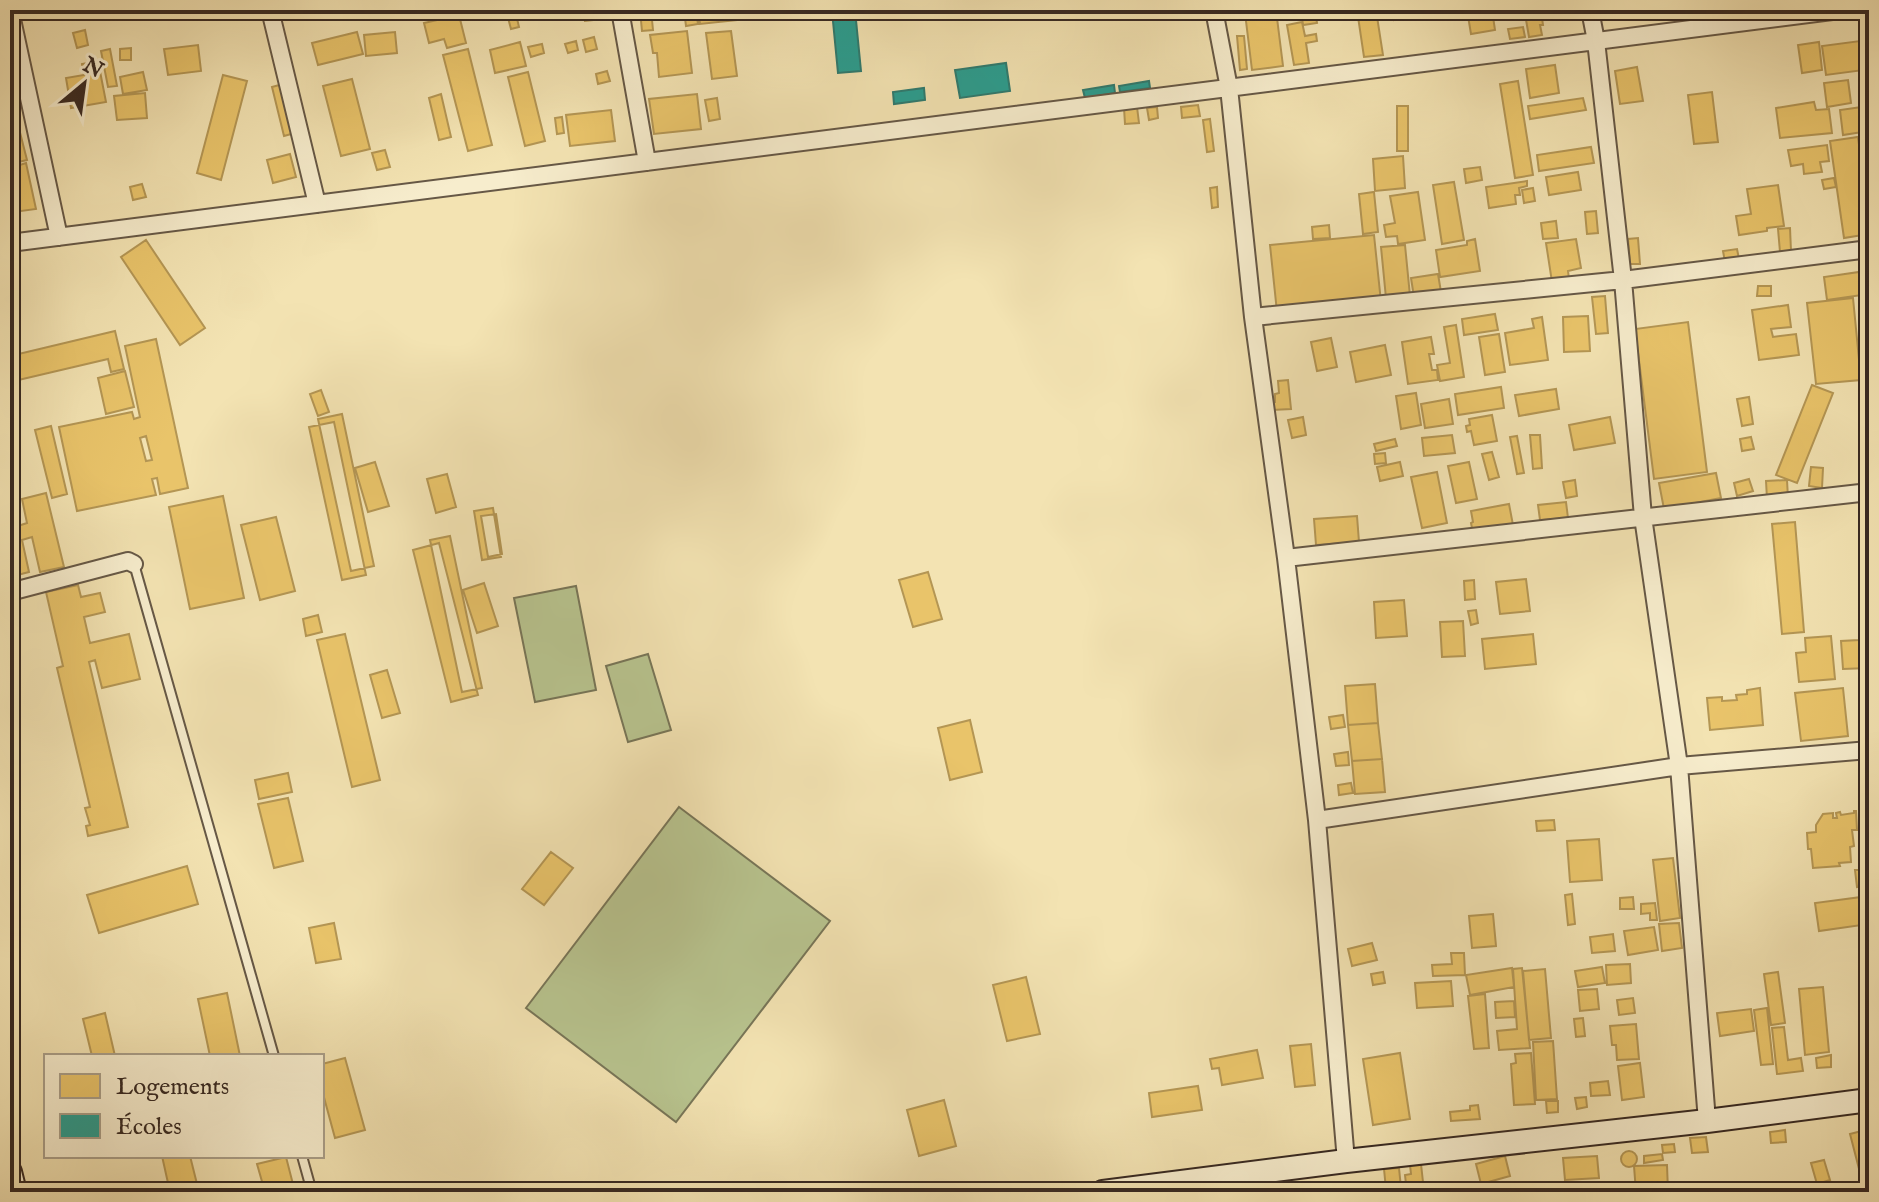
<svg xmlns="http://www.w3.org/2000/svg" width="1879" height="1202" viewBox="0 0 1879 1202" font-family="'IM FELL English',serif">
  <style>
    .green { fill: #b8c48f; stroke: #787658; stroke-width: 2 }
    .homes { fill: #e9c46a; stroke: #b49654; stroke-width: 2; fill-rule: evenodd }
    .schools { fill: #2a9d8f; stroke: #2e7a6e; stroke-width: 2 }
    .lines { fill: none; stroke-linecap: round; stroke-linejoin: round }
    .lane-casing { stroke: #665846; stroke-width: 12 }
    .street-casing { stroke: #665846; stroke-width: 20 }
    .secondary-casing { stroke: #372922; stroke-width: 26 }
    .lane { stroke: #f7edcd; stroke-width: 8 }
    .street { stroke: #f7edcd; stroke-width: 16 }
    .secondary { stroke: #f7edcd; stroke-width: 22 }
  </style>
  <rect width="100%" height="100%" fill="#f3e3b2"/>
  <filter id="stains"><feTurbulence type="fractalNoise" baseFrequency=".0025" numOctaves="4"/><feColorMatrix values="0 0 0 0 .2 0 0 0 0 .09 0 0 0 0 .02 0 0 0 .5 -.17"/></filter>
  <radialGradient id="worn" r=".72"><stop offset=".6" stop-color="#630" stop-opacity="0"/><stop offset="1" stop-color="#630" stop-opacity=".3"/></radialGradient>
  <path class="green" d="M576,586L596,690L535,702L514,598Z
    M648,654L671,730L628,742L606,666Z
    M679,807L830,921L676,1122L526,1008Z"/>
  <path class="homes" d="M506,10H515L519,27L511,29Z
    M579,10H601L602,19L585,21V14L579,15Z
    M640,10H651L653,30L642,31Z
    M684,10H696L698,24L686,26Z
    M698,10H745L746,19L700,24Z
    M1276,10L1283,66L1252,70L1245,13Z
    M1301,10H1315L1317,23L1303,25Z
    M1357,10H1376L1383,55L1364,57Z
    M1392,10H1404L1406,18L1394,20Z
    M1467,10H1492L1495,30L1471,34Z
    M1672,10H1708V14L1673,19Z
    M1541,11L1543,25H1540L1542,35L1529,37L1525,14Z
    M459,15L466,43L447,48L444,39L429,43L424,23Z
    M1302,22L1305,36L1316,34L1317,41L1306,43L1309,63L1294,65L1287,25Z
    M1523,27L1525,37L1510,39L1508,29Z
    M85,30L88,45L77,48L73,33Z
    M687,31L692,73L659,77L657,53H653L650,35Z
    M731,31L737,76L712,79L706,33Z
    M357,32L363,54L318,65L312,43Z
    M395,32L397,53L366,56L364,35Z
    M1237,36H1244L1247,69L1240,70Z
    M594,37L597,49L586,52L583,40Z
    M576,41L578,50L568,53L565,44Z
    M1860,41L1864,70L1826,75L1822,46Z
    M520,42L526,66L495,73L490,50Z
    M1819,42L1822,70L1802,73L1798,45Z
    M542,44L544,53L531,57L528,47Z
    M198,45L201,71L168,75L164,49Z
    M131,48V60H120V49Z
    M110,49L117,86L108,87L101,51Z
    M468,49L492,145L468,151L443,55Z
    M98,61L106,102L71,108L66,78L84,75L82,64Z
    M1555,65L1559,93L1530,98L1526,69Z
    M1637,67L1643,101L1620,104L1615,71Z
    M607,71L610,81L598,84L596,74Z
    M143,72L147,90L123,94L120,77Z
    M528,72L545,141L525,146L508,77Z
    M223,75L247,81L221,180L197,173Z
    M352,79L370,149L341,156L323,86Z
    M1848,80L1851,103L1827,107L1824,83Z
    M1518,81L1533,175L1515,178L1500,84Z
    M283,84L295,133L284,136L272,87Z
    M1712,92L1718,142L1694,144L1688,95Z
    M145,93L147,118L117,120L114,96Z
    M441,94L451,137L439,140L429,98Z
    M697,94L701,129L654,134L649,99Z
    M717,98L720,119L709,121L705,100Z
    M1583,98L1586,110L1530,119L1528,106Z
    M1814,102L1816,110L1829,109L1832,133L1780,138L1776,108Z
    M1198,105L1200,116L1182,118L1181,107Z
    M1397,106H1408V151H1397Z
    M1869,106V131L1843,135L1840,110Z
    M1137,107L1139,123L1125,124L1124,108Z
    M1157,107L1158,118L1149,120L1147,108Z
    M14,109L27,160L10,164V110Z
    M611,110L615,141L570,146L566,115Z
    M562,117L564,133L557,134L555,118Z
    M1210,119L1214,151L1207,152L1203,120Z
    M1858,137L1869,218V234L1844,238L1830,141Z
    M1827,145L1829,161L1820,162L1822,172L1804,174L1803,164L1791,166L1788,150Z
    M1591,147L1594,163L1539,171L1537,155Z
    M385,150L390,167L377,170L372,153Z
    M290,154L296,177L273,183L267,160Z
    M1403,156L1405,188L1375,191L1373,159Z
    M26,163L36,209L14,212L11,205H10V168Z
    M1480,167L1482,180L1466,183L1464,169Z
    M1578,172L1581,190L1549,195L1546,177Z
    M1834,178L1836,187L1824,189L1822,180Z
    M1527,181V186L1519,188L1520,195H1515L1516,204L1489,208L1486,187Z
    M1454,182L1464,240L1442,244L1433,185Z
    M142,184L146,197L133,200L130,187Z
    M1778,185L1784,226L1767,228V231L1739,235L1736,216L1751,214L1747,189Z
    M1217,187L1218,207L1212,208L1210,188Z
    M1533,188L1535,201L1524,203L1522,190Z
    M1374,192L1378,232L1363,234L1359,194Z
    M1418,192L1425,240L1398,244L1397,236L1386,237L1384,225L1395,223L1390,196Z
    M1596,211L1598,233L1587,234L1585,212Z
    M1556,221L1558,238L1543,239L1541,223Z
    M1329,225L1330,238L1313,239L1312,227Z
    M1790,228L1791,251L1780,252L1778,229Z
    M1374,235L1381,302L1277,312L1270,245Z
    M1638,238L1640,264H1630L1628,239Z
    M1475,239L1480,271L1440,277L1436,250L1467,245V241Z
    M1576,239L1581,268L1568,271L1569,279L1552,282L1546,243Z
    M146,240L205,328L180,345L121,257Z
    M1405,245L1410,296L1386,298L1381,247Z
    M1737,249L1739,259L1725,262L1723,251Z
    M1859,272L1862,295L1827,300L1824,277Z
    M1438,274L1441,292L1414,297L1411,278Z
    M1758,286H1771V296H1757Z
    M1605,296L1608,333L1596,334L1592,297Z
    M1853,298L1861,380L1816,384L1807,303Z
    M1788,305L1791,327L1771,329L1773,337L1796,334L1799,355L1759,360L1752,310Z
    M1495,314L1498,330L1464,335L1462,319Z
    M1588,316L1590,351L1564,352L1563,317Z
    M1542,317L1548,360L1510,365L1505,333L1534,328L1532,319Z
    M1688,322L1707,472L1654,479L1635,329Z
    M1456,325L1464,377L1440,381L1437,365L1450,363L1444,327Z
    M115,331L124,369L111,372L108,359L10,382V356Z
    M1499,334L1505,372L1485,375L1479,337Z
    M1431,337L1434,354H1429L1432,370H1437L1438,380L1408,384L1402,342Z
    M1331,338L1337,367L1317,371L1311,342Z
    M156,339L188,488L160,494L157,478L152,479L156,495L77,511L59,427L132,412L134,419L140,417L125,346ZM146,436L152,460L146,461L140,438Z
    M1385,345L1391,375L1356,382L1350,352Z
    M125,371L134,407L106,414L98,378Z
    M1288,380L1291,409L1272,410L1271,402H1275V394L1279,393L1278,381Z
    M1812,385L1833,393L1797,483L1776,475Z
    M1501,387L1504,408L1458,415L1455,394Z
    M1556,389L1559,409L1519,416L1515,395Z
    M321,390L329,412L318,416L310,394Z
    M1416,393L1421,425L1401,429L1396,396Z
    M1749,397L1753,424L1742,426L1737,399Z
    M1449,399L1453,424L1425,428L1421,404Z
    M342,414L374,566L351,571L318,419Z
    M1492,415L1497,441L1474,445L1471,431L1467,432L1466,426L1470,425L1469,419Z
    M1303,417L1306,435L1292,438L1288,420Z
    M1610,417L1615,443L1574,450L1569,425Z
    M334,422L366,575L342,580L309,427Z
    M51,426L67,494L52,498L35,430Z
    M1452,435L1455,453L1424,456L1422,438Z
    M1530,435H1540L1542,468L1533,469Z
    M1517,436L1524,473L1517,474L1510,437Z
    M1751,437L1754,449L1742,451L1740,439Z
    M1395,439L1397,446L1376,451L1374,444Z
    M1492,452L1499,477L1489,480L1482,454Z
    M1385,453L1386,463L1375,464L1374,454Z
    M375,462L389,506L368,512L355,468Z
    M1400,462L1403,476L1380,481L1377,467Z
    M1469,462L1477,499L1456,503L1448,466Z
    M1811,467L1823,468L1822,488L1809,486Z
    M1437,472L1447,523L1422,528L1411,477Z
    M1716,473L1721,498L1664,509L1659,483Z
    M447,474L456,507L436,513L427,479Z
    M1749,479L1753,491L1737,496L1734,483Z
    M1575,480L1577,496L1566,498L1563,482Z
    M1787,480L1788,498L1767,499L1766,481Z
    M46,493L64,567L40,572L32,537L22,540L29,572L10,577V504H13L18,526L27,523L22,499Z
    M223,496L244,598L190,609L169,507Z
    M1566,502L1568,518L1540,520L1538,505Z
    M1509,504L1513,525L1473,533L1471,523L1473,522L1471,511Z
    M493,508L501,557L482,560L474,511Z
    M496,514L502,554L488,557L481,516Z
    M1357,516L1359,542L1316,545L1314,519Z
    M276,517L295,591L260,600L241,525Z
    M1795,522L1804,632L1782,634L1772,524Z
    M450,536L482,688L462,692L430,540Z
    M439,543L478,695L451,702L413,550Z
    M928,572L942,619L913,627L899,580Z
    M1526,579L1530,611L1500,614L1496,582Z
    M1474,580L1475,599L1465,600L1464,581Z
    M484,583L498,626L477,633L463,590Z
    M78,585L81,597L100,593L105,612L84,617L90,643L129,634L140,679L102,688L95,660L89,662L128,827L88,836L86,826L90,825L85,808L90,807L57,668L63,666L46,592Z
    M1404,600L1407,636L1376,638L1374,602Z
    M1476,610L1478,623L1471,625L1468,611Z
    M318,615L322,632L306,636L303,619Z
    M1463,621L1465,656L1442,657L1440,622Z
    M1869,633V668L1843,669L1841,641L1859,640V634Z
    M345,634L380,780L352,787L317,640Z
    M1533,634L1536,664L1485,669L1482,639Z
    M1831,636L1835,679L1799,682L1796,653L1806,652L1805,638Z
    M387,670L400,713L382,718L370,675Z
    M1375,684L1378,723L1348,725L1345,686Z
    M1760,688L1763,725L1710,730L1707,698L1722,697V701L1737,700L1736,695L1747,694V690Z
    M1843,688L1848,736L1801,741L1795,693Z
    M1343,715L1345,727L1331,729L1329,717Z
    M970,720L982,772L950,780L938,728Z
    M1378,723L1382,759L1352,761L1348,725Z
    M1348,752L1349,765L1336,766L1334,754Z
    M1382,759L1385,792L1355,794L1352,761Z
    M288,773L292,792L259,799L255,780Z
    M1351,783L1353,793L1339,795L1338,785Z
    M288,798L303,861L274,868L258,804Z
    M1854,811H1856L1857,830H1852L1854,846L1850,847L1851,862L1839,863L1840,866L1813,868L1811,849H1808L1807,833L1816,832V825L1823,814L1833,813V818H1837L1836,813L1840,812L1841,815L1854,813Z
    M1554,820L1555,830L1537,831L1536,821Z
    M1599,839L1602,880L1570,882L1567,841Z
    M551,852L573,868L544,905L522,889Z
    M1673,858L1680,918L1660,921L1653,860Z
    M187,866L198,904L99,933L87,895Z
    M1855,870H1863L1864,886L1857,887Z
    M1572,894L1575,924L1568,925L1565,895Z
    M1869,896V924L1819,931L1815,903Z
    M1633,897L1634,909H1620V898Z
    M1655,903L1657,920H1650V913L1641,914V904Z
    M1493,914L1496,946L1472,948L1469,916Z
    M334,923L341,959L316,963L309,928Z
    M1679,923L1682,948L1662,951L1659,924Z
    M1654,927L1658,950L1628,955L1624,931Z
    M1613,934L1615,951L1592,953L1590,937Z
    M1372,943L1377,960L1352,966L1348,949Z
    M1451,953H1464L1465,975L1433,976L1432,965L1452,964Z
    M1630,964L1631,983L1607,985L1606,965Z
    M1602,967L1605,983L1578,987L1575,971Z
    M1512,968L1514,987L1470,995L1466,975Z
    M1522,968L1530,1048L1499,1050L1497,1031L1517,1029L1513,969Z
    M1545,969L1551,1038L1529,1040L1523,971Z
    M1383,972L1385,983L1373,985L1371,974Z
    M1778,972L1785,1023L1771,1025L1764,974Z
    M1026,977L1040,1034L1007,1041L993,985Z
    M1451,981L1453,1006L1417,1008L1415,983Z
    M1823,987L1829,1052L1805,1055L1799,989Z
    M1597,989L1599,1009L1580,1011L1578,990Z
    M227,993L240,1056H210L198,999Z
    M1485,994L1489,1048L1474,1049L1468,996Z
    M1633,998L1635,1013L1619,1015L1617,1000Z
    M1514,1001L1515,1017L1496,1018L1495,1002Z
    M1767,1008L1773,1064L1761,1065L1754,1010Z
    M1751,1009L1754,1031L1720,1036L1717,1013Z
    M105,1013L115,1056H92L83,1019Z
    M1583,1018L1585,1036L1576,1037L1574,1019Z
    M1636,1024L1639,1059L1617,1060L1616,1045H1612L1610,1026Z
    M1784,1027L1788,1060L1801,1058L1803,1071L1777,1074L1772,1028Z
    M1553,1041L1557,1099L1536,1100L1533,1042Z
    M1311,1044L1315,1085L1295,1087L1290,1046Z
    M1257,1050L1263,1078L1222,1085L1219,1068L1212,1069L1210,1059Z
    M1400,1053L1410,1119L1373,1125L1363,1059Z
    M1531,1053L1535,1104L1514,1105L1511,1064L1516,1063L1515,1054Z
    M1831,1055V1067L1817,1068L1816,1058Z
    M345,1058L365,1130L335,1138L322,1090V1064Z
    M1640,1063L1644,1097L1622,1100L1618,1066Z
    M1608,1081L1610,1095L1591,1096L1590,1083Z
    M1198,1086L1202,1110L1152,1117L1149,1093Z
    M1586,1097L1587,1107L1577,1109L1575,1098Z
    M944,1100L956,1146L919,1156L907,1110Z
    M1546,1101H1558V1112L1547,1113Z
    M1478,1105L1480,1119L1451,1121L1450,1112L1470,1110V1106Z
    M1869,1129V1191L1865,1192L1850,1134Z
    M1785,1130L1786,1142L1771,1143L1770,1132Z
    M1706,1137L1708,1152L1692,1153L1690,1138Z
    M1674,1144L1675,1152L1663,1153L1662,1145Z
    M1621 1159a8 8 0 1 1 16 0a8 8 0 1 1-16 0Z
    M1662,1154L1663,1160L1644,1163V1156Z
    M162,1156H190L199,1192H170Z
    M1505,1156L1510,1176L1481,1184L1476,1164Z
    M1597,1156L1599,1178L1565,1180L1563,1158Z
    M286,1157L295,1192H265L257,1164Z
    M1824,1160L1830,1180L1817,1184L1811,1163Z
    M1421,1164L1423,1182L1406,1184L1405,1175L1411,1174L1410,1165Z
    M1667,1165L1668,1192H1636L1634,1166Z
    M1399,1168L1401,1188L1386,1189L1384,1169Z
    M1285,1178L1289,1192H1273L1270,1182Z
    M1476,1184L1479,1192H1445Z"/>
  <path class="schools" d="M855,10L861,71L838,73L832,11Z
    M1006,63L1010,91L960,98L955,70Z
    M1149,81L1150,88L1120,92L1119,86Z
    M1114,85L1115,93L1085,98L1083,90Z
    M924,88L925,100L894,104L893,92Z"/>
  <g class="lines">
    <g class="lane-casing">
      <path id="lane" d="M134,564L274,1056
        M302,1156L312,1192"/>
    </g>
    <g class="street-casing">
      <path id="street" d="M10,10L59,237
        M270,10L317,204
        M620,10L647,162
        M1214,10L1229,88L1253,317L1286,558L1317,820L1346,1161
        M1590,10L1596,41L1623,280L1643,517L1679,766L1707,1121
        M10,243L1840,10
        M1253,317L1623,280L1869,249
        M1286,558L1869,492
        M10,592L128,561L134,564
        M1317,820L1679,766L1869,750"/>
    </g>
    <g class="secondary-casing">
      <path id="secondary" d="M10,1172L15,1192
        M1103,1192L1346,1161L1707,1121L1869,1100"/>
    </g>
    <use href="#lane" class="lane"/>
    <use href="#street" class="street"/>
    <use href="#secondary" class="secondary"/>
  </g>
  <rect width="1879" height="1202" fill="none" stroke="#f3e3b2" stroke-width="40"/>
  <rect x="12" y="12" width="1855" height="1178" fill="none" stroke="#372922" stroke-width="4"/>
  <rect x="20" y="20" width="1839" height="1162" fill="none" stroke="#372922" stroke-width="2"/>
  <rect x="44" y="1054" width="280" height="104" fill="#f7edcd" stroke="#aa9f89" stroke-width="2"/>
  <rect x="60" y="1074" width="40" height="24" fill="#e9c46a" stroke="#aa9f89" stroke-width="2"/>
  <text x="116" y="1094" font-size="24" fill="#372922">Logements</text>
  <rect x="60" y="1114" width="40" height="24" fill="#2a9d8f" stroke="#aa9f89" stroke-width="2"/>
  <text x="116" y="1134" font-size="24" fill="#372922">Écoles</text>
  <g transform="translate(84 84) rotate(29)" stroke="#f7edcd" stroke-width="6" paint-order="stroke">
  <path d="M0-6L14 30L0 20L-14 30Z" fill="#372922"/>
  <text y="-12" font-size="22" font-weight="bold" text-anchor="middle" fill="#372922">N</text>
  </g>
  <rect width="100%" height="100%" filter="url(#stains)"/>
  <rect width="100%" height="100%" fill="url(#worn)"/>
</svg>
